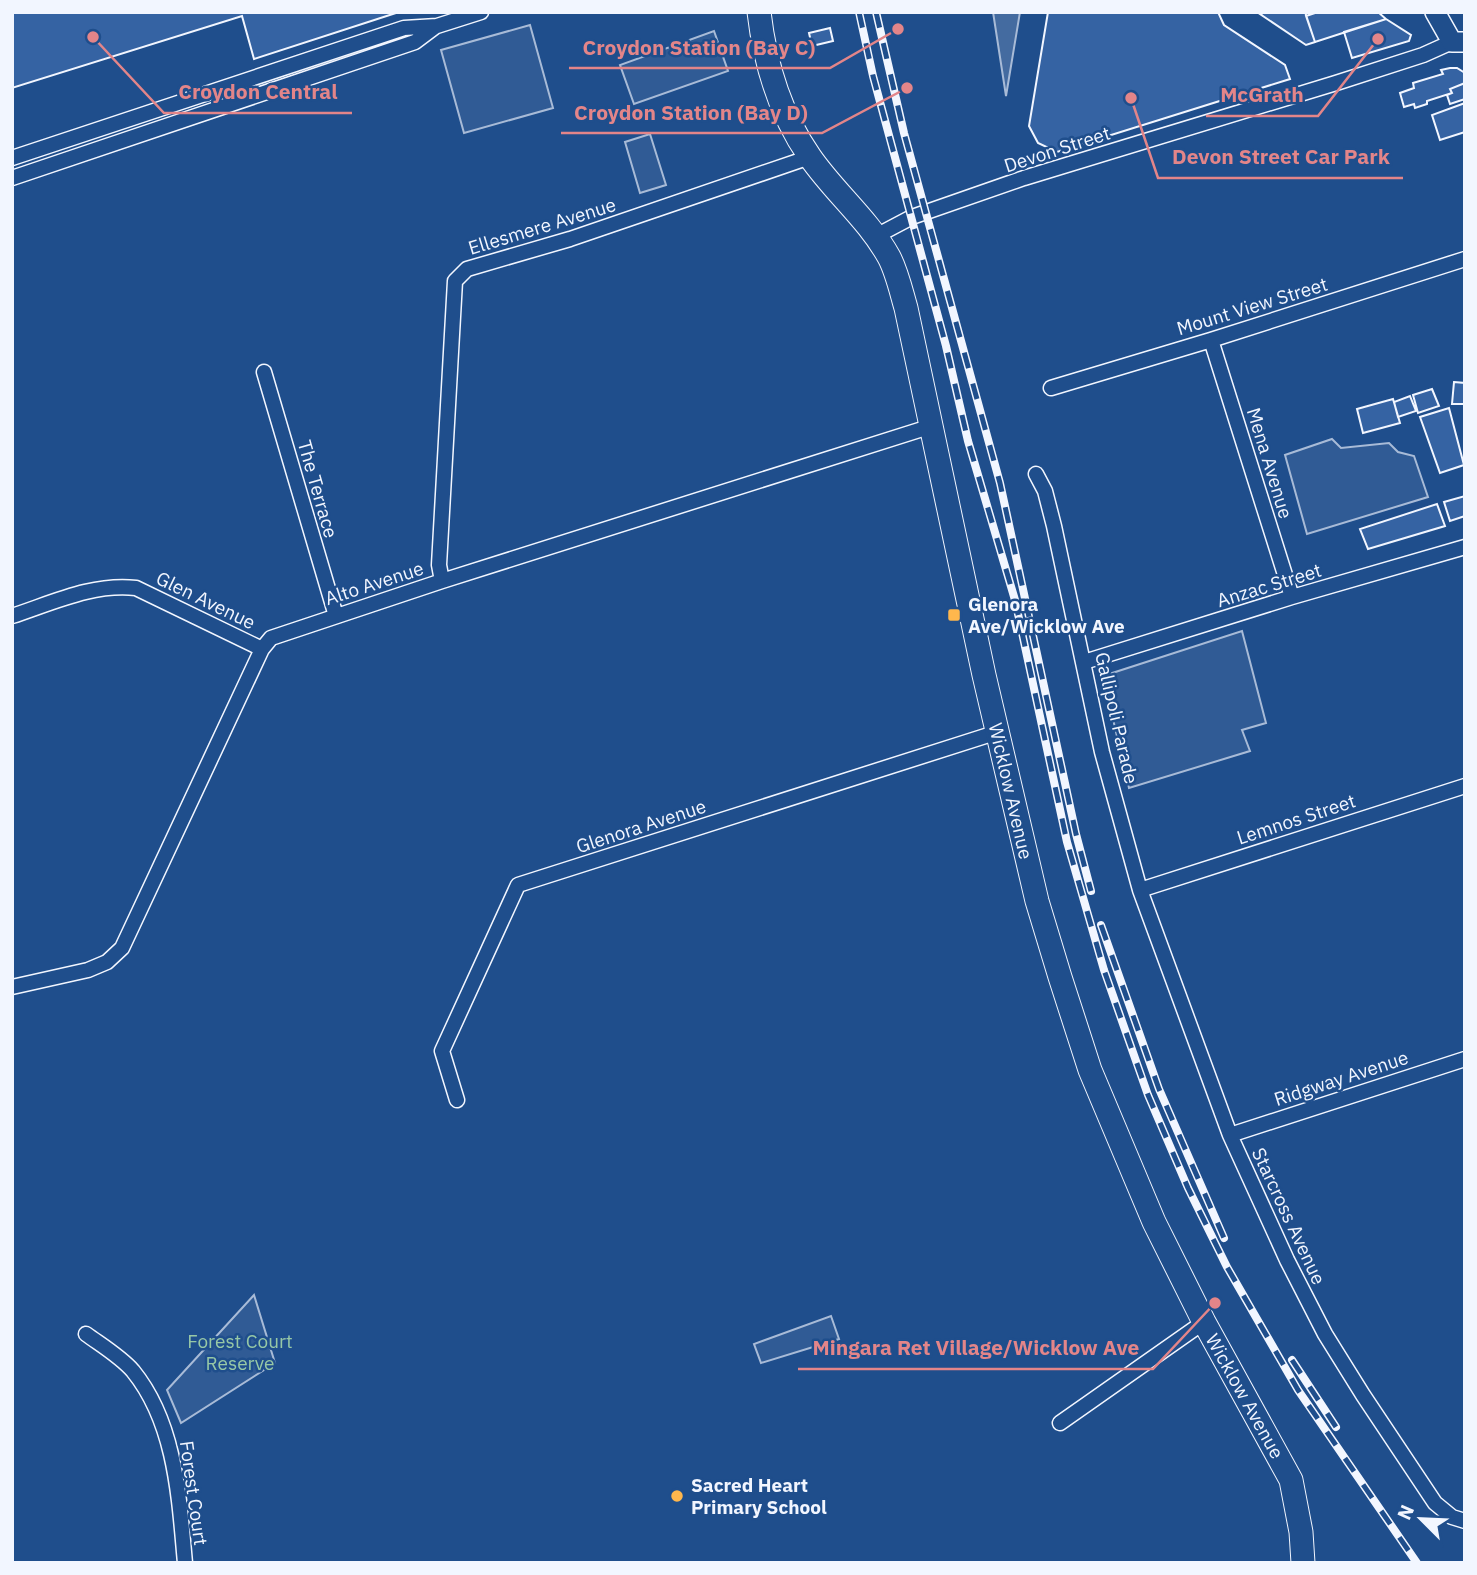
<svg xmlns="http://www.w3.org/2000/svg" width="1477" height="1575" viewBox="0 0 1477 1575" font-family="'IBM Plex Sans',sans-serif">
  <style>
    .built { fill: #305b95; stroke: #a8bbd7; stroke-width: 2 }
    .water { fill: #446ba0; stroke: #a8bbd7; stroke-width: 2 }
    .building { fill: #3563a3; stroke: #f2f6ff; stroke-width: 2 }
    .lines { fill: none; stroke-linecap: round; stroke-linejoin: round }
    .minor-casing { stroke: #f2f6ff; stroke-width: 17 }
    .tertiary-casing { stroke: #f2f6ff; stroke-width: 22 }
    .primary-casing { stroke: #f2f6ff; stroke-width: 25 }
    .minor { stroke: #1f4e8c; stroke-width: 14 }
    .tertiary { stroke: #1f4e8c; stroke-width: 19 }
    .primary { stroke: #1f4e8c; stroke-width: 23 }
    .rail-casing { stroke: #f2f6ff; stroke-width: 8 }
    .rail { stroke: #1f4e8c; stroke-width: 5; stroke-dasharray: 16; stroke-linecap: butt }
    .poi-dot { fill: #ffb74d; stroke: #1f4e8c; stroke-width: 2.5 }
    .labels { text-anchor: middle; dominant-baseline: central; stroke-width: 5; stroke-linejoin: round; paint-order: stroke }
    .street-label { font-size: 19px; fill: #f2f6ff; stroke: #1f4e8c }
    .poi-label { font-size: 19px; font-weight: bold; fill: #f2f6ff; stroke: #1f4e8c; text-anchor: start }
    .park-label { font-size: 19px; fill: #97c8a6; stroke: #1f4e8c }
    .leader { fill: none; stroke: #e38589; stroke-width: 2.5 }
    .callout-dot { fill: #e38589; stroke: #1f4e8c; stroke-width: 2.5 }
    .callout-label { font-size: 21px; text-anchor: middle; font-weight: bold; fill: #e38589; stroke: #1f4e8c; stroke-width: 5; stroke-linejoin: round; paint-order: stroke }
  </style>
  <rect width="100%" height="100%" fill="#1f4e8c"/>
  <path class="built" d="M530,25L553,108L464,133L441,50Z
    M714,31L728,71L634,104L620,65Z
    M650,134L666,185L640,193L625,142Z
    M1332,439L1341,448L1389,443L1398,452L1414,456L1428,497L1307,534L1285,455Z
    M1242,631L1266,723L1242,730L1250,751L1129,788L1103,676Z
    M254,1295L275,1363L181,1423L167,1390Z
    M831,1316L839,1339L761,1363L754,1344Z"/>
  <path class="water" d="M993,12H1020L1006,96Z"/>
  <path class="building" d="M12,12H399L254,59L242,16L12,88Z
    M1048,12H1218L1224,25L1285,65L1290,79L1057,152L1038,143L1029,126Z
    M1266,12H1305L1315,42L1306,45L1260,14Z
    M1318,12H1378L1386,19L1315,42L1306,16Z
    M1386,19L1411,35L1409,41L1352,58L1344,32Z
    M830,28L833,41L812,46L809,33Z
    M1450,68H1457L1465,73V83L1450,89L1452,93L1427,101V104L1415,108L1414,104L1404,107L1400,93L1414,88L1413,83L1443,74L1441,70Z
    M1465,83V99L1450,104L1447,95L1452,93L1450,89Z
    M1465,103V132L1440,140L1432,115Z
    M1454,382L1465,383V404H1452Z
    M1432,389L1439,406L1418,413L1413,395Z
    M1410,396L1416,411L1398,417L1394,402Z
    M1393,399L1400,423L1363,433L1357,409Z
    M1449,408L1464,465L1440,473L1420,417Z
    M1465,496V516L1450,521L1444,502Z
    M1437,504L1445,526L1368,549L1360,529Z"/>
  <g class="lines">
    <g class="minor-casing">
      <path id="minor" d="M12,158L404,28L437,26L481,12
        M12,178L415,42L435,27
        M876,236L912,217L1024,178L1336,83L1423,55L1452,42
        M1211,340L1292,597
        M264,372L336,616
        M1051,388L1211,340L1465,259
        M1036,474L1045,491L1054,526L1102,752L1140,890L1230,1135L1287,1260L1325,1334L1363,1395L1435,1503L1452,1517L1465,1521
        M442,581L439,565L455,281L467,269L570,239L810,157
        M12,616C52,603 93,583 136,588L262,649
        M1084,662L1292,597L1465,547
        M1140,890L1465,786
        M12,987L88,970L107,962L122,948L262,649L271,638L442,581L932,426
        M457,1100L442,1051L518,885L998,732
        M1230,1135L1465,1059
        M86,1334C101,1345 121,1357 133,1371C176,1424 179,1498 185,1563
        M1060,1423L1204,1322"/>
    </g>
    <g class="tertiary-casing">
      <path id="tertiary" d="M1435,12L1452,42H1465"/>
    </g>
    <g class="primary-casing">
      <path id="primary" d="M759,12C765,64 780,114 810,157C834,192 868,219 889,257C897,272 901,291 906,308L984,675L1037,901L1060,977L1090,1070L1154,1222L1204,1322L1291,1480L1301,1532L1303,1563"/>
    </g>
    <use href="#minor" class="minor"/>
    <use href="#tertiary" class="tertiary"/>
    <use href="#primary" class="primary"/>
    <g class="rail-casing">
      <path id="rail" d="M859,12L873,76L946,346L968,441L1015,600L1067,842L1104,970L1148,1095L1188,1188L1227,1267L1298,1390L1417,1563
        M876,12L904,133L1000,483L1076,834L1091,891
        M1101,925L1159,1089L1224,1238
        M1292,1360L1336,1427"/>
    </g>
    <use href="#rail" class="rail"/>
  </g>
  <g class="poi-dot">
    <rect x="947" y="608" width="14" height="14" rx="3.5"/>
    <circle cx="677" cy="1496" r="7"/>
  </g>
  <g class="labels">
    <g class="street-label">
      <text transform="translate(1057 149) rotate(-18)">Devon Street</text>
      <text transform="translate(542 226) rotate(-17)">Ellesmere Avenue</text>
      <text transform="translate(1252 306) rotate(-17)">Mount View Street</text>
      <text transform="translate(1270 463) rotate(73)">Mena Avenue</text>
      <text transform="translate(318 489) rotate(74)">The Terrace</text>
      <text transform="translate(374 583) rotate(-18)">Alto Avenue</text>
      <text transform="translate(1269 585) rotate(-17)">Anzac Street</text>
      <text transform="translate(206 600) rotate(26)">Glen Avenue</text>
      <text transform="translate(1117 718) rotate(77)">Gallipoli Parade</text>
      <text transform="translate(1011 791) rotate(77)">Wicklow Avenue</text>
      <text transform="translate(1296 819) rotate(-18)">Lemnos Street</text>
      <text transform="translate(641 826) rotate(-18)">Glenora Avenue</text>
      <text transform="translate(1341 1078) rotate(-18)">Ridgway Avenue</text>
      <text transform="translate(1289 1216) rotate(65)">Starcross Avenue</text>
      <text transform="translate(1245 1396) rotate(61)">Wicklow Avenue</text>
      <text transform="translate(194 1493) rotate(82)">Forest Court</text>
    </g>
    <g class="poi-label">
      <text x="968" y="604">Glenora<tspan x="968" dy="22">Ave/Wicklow Ave</tspan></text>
      <text x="691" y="1485">Sacred Heart<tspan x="691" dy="22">Primary School</tspan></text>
    </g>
    <g class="park-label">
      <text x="240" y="1341">Forest Court<tspan x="240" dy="22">Reserve</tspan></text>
    </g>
  </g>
  <path class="leader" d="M898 29L830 68H569M93 37L164 113H352M1378 39L1318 116H1206M907 88L822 133H561M1131 98L1158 178H1403M1215 1303L1153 1369H798"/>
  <g class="callout-dot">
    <circle cx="898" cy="29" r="7"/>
    <circle cx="93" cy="37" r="7"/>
    <circle cx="1378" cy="39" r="7"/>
    <circle cx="907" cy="88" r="7"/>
    <circle cx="1131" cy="98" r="7"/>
    <circle cx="1215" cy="1303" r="7"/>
  </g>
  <g class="callout-label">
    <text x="699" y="55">Croydon Station (Bay C)</text>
    <text x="258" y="99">Croydon Central</text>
    <text x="1262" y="102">McGrath</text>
    <text x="691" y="120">Croydon Station (Bay D)</text>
    <text x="1281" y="164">Devon Street Car Park</text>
    <text x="976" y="1355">Mingara Ret Village/Wicklow Ave</text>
  </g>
  <rect width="1477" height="1575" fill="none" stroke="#f2f6ff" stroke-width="28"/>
  <g transform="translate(1421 1519) rotate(294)" stroke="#1f4e8c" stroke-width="5" paint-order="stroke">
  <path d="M0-5L12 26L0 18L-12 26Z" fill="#f2f6ff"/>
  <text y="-10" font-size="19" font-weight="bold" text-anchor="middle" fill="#f2f6ff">N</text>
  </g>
</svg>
